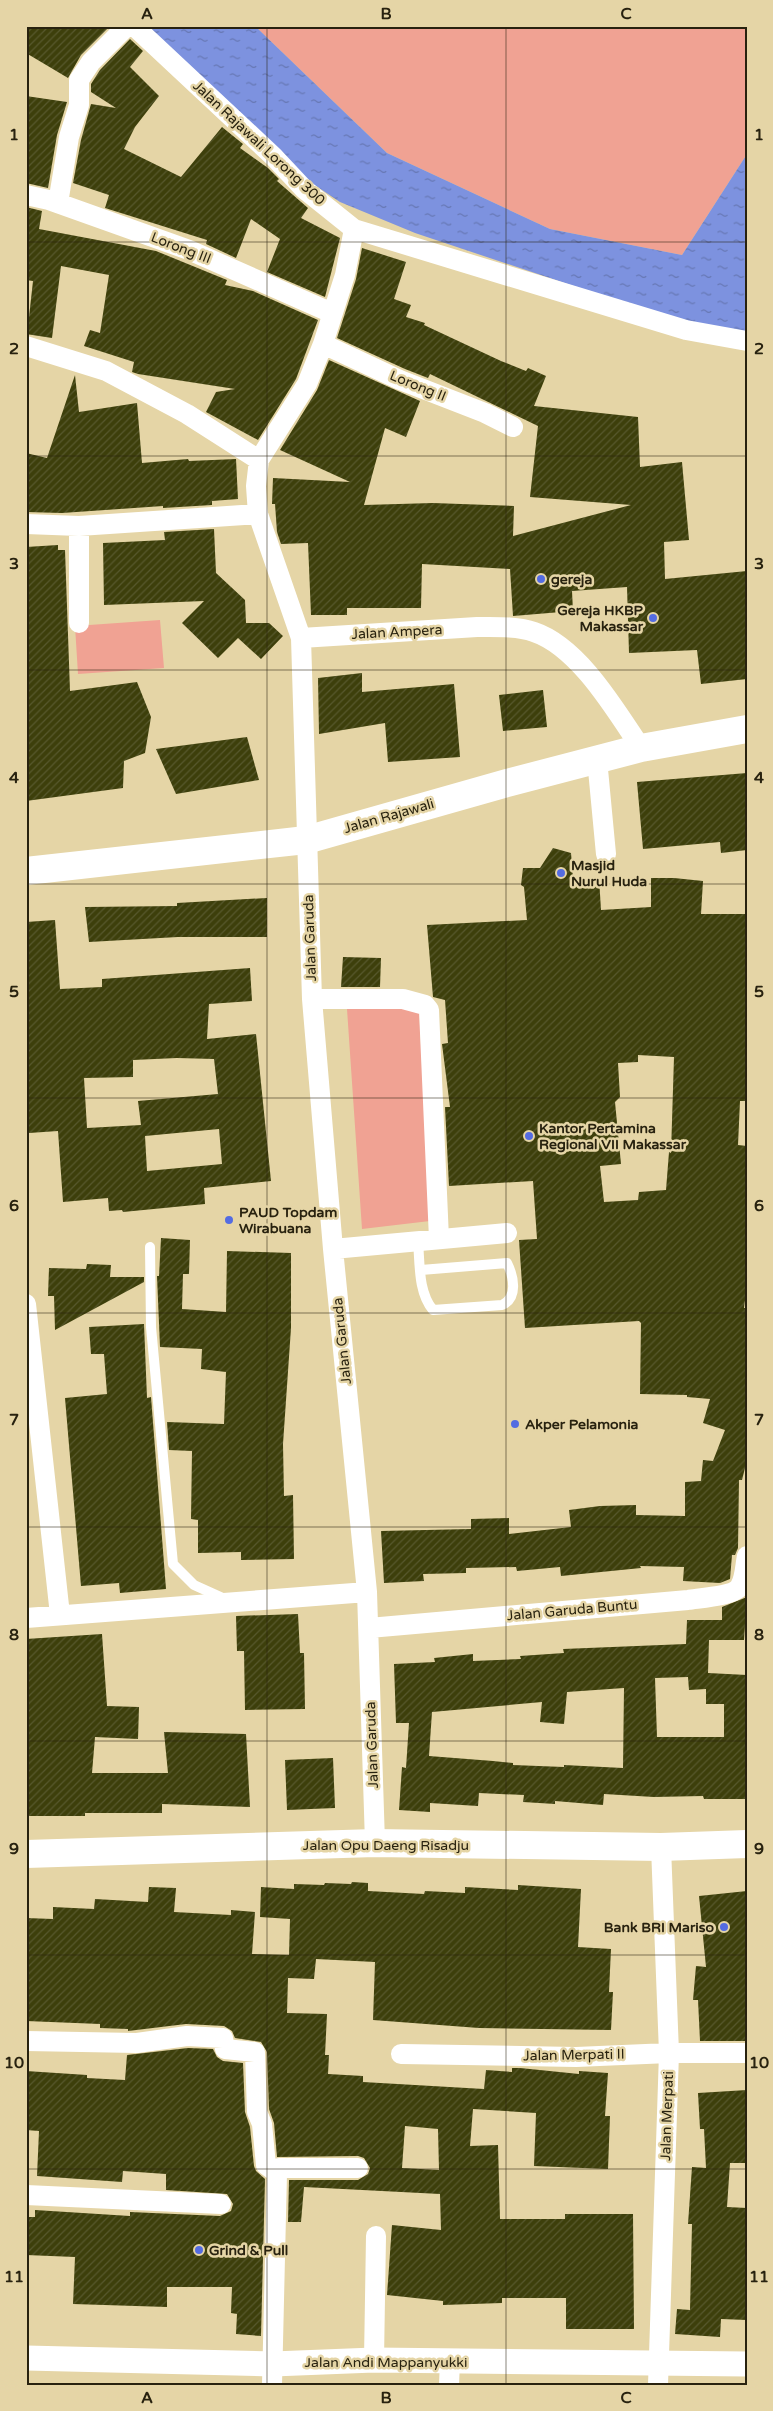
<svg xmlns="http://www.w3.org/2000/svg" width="773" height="2411" viewBox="0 0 773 2411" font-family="'Varela Round',sans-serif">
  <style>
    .green { fill: #f0a293 }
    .water { fill: url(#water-ripples) }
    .building { fill: url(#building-hatch); fill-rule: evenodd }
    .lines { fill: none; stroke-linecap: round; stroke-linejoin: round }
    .service { stroke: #fff; stroke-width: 10 }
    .minor { stroke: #fff; stroke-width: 20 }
    .tertiary { stroke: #fff; stroke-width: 25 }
    .secondary { stroke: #fff; stroke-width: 28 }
    .grid { fill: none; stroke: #28220f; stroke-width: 1; stroke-opacity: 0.55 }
    .poi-dot { fill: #546ce1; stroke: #e5d5a6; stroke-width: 2 }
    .labels { text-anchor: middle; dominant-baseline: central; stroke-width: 5; stroke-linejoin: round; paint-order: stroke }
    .street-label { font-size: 14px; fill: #28220f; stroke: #e5d5a6 }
    .poi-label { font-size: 14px; font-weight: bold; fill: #28220f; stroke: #e5d5a6; text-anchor: start }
    .neatline { fill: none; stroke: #28220f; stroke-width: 2 }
    .grid-label { font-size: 16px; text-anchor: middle; font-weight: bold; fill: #28220f }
  </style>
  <defs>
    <pattern id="water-ripples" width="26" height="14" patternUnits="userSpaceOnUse" patternTransform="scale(1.25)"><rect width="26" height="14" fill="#7d92df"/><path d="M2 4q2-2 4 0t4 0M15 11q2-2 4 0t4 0" fill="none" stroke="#6677b3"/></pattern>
    <pattern id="building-hatch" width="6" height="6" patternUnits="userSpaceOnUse" patternTransform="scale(1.25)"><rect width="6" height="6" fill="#3d3f0b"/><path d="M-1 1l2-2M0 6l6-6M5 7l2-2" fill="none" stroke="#57582d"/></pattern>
  </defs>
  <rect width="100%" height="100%" fill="#e5d5a6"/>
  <path class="green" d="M255,26H747V154L682,255L550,229L387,153Z
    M160,620L164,668L78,674L75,626Z
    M419,1007L430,1221L362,1229L347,1009Z"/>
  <path class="water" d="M147,26H255L387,153L550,229L682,255L747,154V338L693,326L415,233L340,202L307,180Z"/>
  <path class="building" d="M26,26H110L81,55L68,78L26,53Z
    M130,39L143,51L130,67L159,96L135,127L124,149L181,177L222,127L243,144L240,148L268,168L279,179L277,181L308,208L301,218L340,238L325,297L267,272L280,239L251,219L236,258L206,244L207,240L105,208L109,195L73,183L81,140L91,104L116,108L91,92V84L100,70Z
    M26,96L67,102L57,135L48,188L26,183Z
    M26,207L42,211L39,229L156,251L227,280L225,285L253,291L318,320L296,379L258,440L206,412L216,392L235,389L138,374L132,372L134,362L84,346L90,330L100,333L109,275L61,266L52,338L26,334V317H29L33,281L26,280Z
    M362,248L406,262L394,299L411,305L406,317L425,323L424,325L501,361L526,371L528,368L546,376L534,406L638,417L640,467L682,462L689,540L664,542L665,579L747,571V679L701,684L697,650L629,653L627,587L572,591L573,611L513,616L510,569L422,564L421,608H347V615H311L308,543L281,544L277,532L275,504H272L273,478L350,482L280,450L317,390L329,360L420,401L406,437L385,428L364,505L433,503L514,506L513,536L631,505L530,497L538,426L430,374L428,378L405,369L337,338L356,279Z
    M75,375L79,412L137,403L142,463L188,459L189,461L236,459L238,499L212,501V505L163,508V506L62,513L26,512V453L47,458Z
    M214,529L216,573L245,600L246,623H269L283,636L261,659L238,638L218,658L182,623L204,601L104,605L103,543L165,540L164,532Z
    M58,545V550H65L70,691L137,682L151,717L145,753L124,761L123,788L26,801V547Z
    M362,673V692L454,684L460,757L388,762L385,723L319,734L318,678Z
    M543,690L547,727L503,731L499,695Z
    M247,737L259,780L176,794L156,749Z
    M747,773V850L721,853L720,842L643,849L637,782Z
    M553,848L571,853L573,878H599L601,910L651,907V878H674L703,881L701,914H747V1083L745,1101H740L738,1145L747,1146V1285L744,1308H747L745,1329H747V1460L742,1480H739L738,1548L735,1555H732L730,1579L720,1583L683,1581L684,1567L640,1566L641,1568L561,1576L560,1567L517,1571L516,1567L466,1568V1573L423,1574L424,1581L384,1583L381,1531L471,1529V1519L509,1518V1534L571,1527L569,1510L600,1506L636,1505V1515L685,1516V1482L701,1481L703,1460L713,1461L725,1430L703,1423L710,1399L687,1397V1395L640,1394L641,1323L639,1321L525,1328L519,1240L537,1239L533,1181L449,1186L445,1107H450L442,1044L448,1043L445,1000L433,997L427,925L527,920L524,887L521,885L523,868H540ZM638,1055L674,1057L671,1153L669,1152L666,1190L639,1192L638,1200L604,1202L600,1166L621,1164L615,1102L620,1097L618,1063L638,1062Z
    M267,898V937H178L89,942L85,907L177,906V903Z
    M55,920L60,989L102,987V979L250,968L252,1001L209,1004L207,1039L256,1034L271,1181L204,1188L205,1204L123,1212L122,1210L109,1211L108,1198L63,1202L58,1131L29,1133L26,1085V922ZM177,1058L214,1059L218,1094L138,1101L141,1125L87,1128L84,1078L133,1077V1060ZM219,1129L222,1164L147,1171L145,1136Z
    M343,957L381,958L380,987H341Z
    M161,1238L190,1240L189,1274H183L182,1309L226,1312L227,1251L291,1253V1328L283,1444L284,1496L293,1495L294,1559L241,1560V1552L198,1553V1520L191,1519L192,1451L169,1450L167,1422L224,1424L226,1372L201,1369L202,1349L160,1347L157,1276H159Z
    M87,1264L111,1265L110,1277H144V1282L55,1330L54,1296H48L49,1268L86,1269Z
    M144,1324L147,1398L151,1397L166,1589L120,1593L119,1583L81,1586L65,1398L107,1394L104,1354H91L89,1327Z
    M747,1597L744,1640H709L708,1673L747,1675V1799H704L703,1796L654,1797L604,1794L603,1805L555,1801V1804L523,1802L524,1795L479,1793L478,1806L430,1803V1812L399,1810L402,1767L406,1768L409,1723H396L394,1664L435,1662L434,1658L473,1654V1661L521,1659L520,1656L564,1653L563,1649L686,1644L687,1620H722V1607ZM688,1677L689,1690L706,1689V1704H724V1737H657L655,1678ZM624,1688L623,1768L564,1765V1767L513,1765V1763L493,1761L429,1756L432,1712L542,1702L540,1722L564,1724L567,1692Z
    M298,1614L300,1653H304L305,1709L245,1710L244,1651H237L236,1616Z
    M102,1634L107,1706L139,1707L138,1739L95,1737L92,1773H168L164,1732L246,1734L250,1807L162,1804V1813H85V1816H28L26,1639Z
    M333,1758L335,1808L287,1810L285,1760Z
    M352,1882L368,1883V1891L424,1894L425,1891L465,1893V1887L518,1890V1885L581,1889L578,1947L611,1949L609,1992H613L611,2030L479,2028L373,2020L375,1962L316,1959L314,1979L288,1978L287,2013L327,2014L325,2055H329L328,2074L363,2076V2082L484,2089L486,2070L512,2072V2068H520L579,2074V2071L608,2073L605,2116H610L608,2169L534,2166L536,2113L473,2109L470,2146L498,2145L500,2219H565V2214H633L634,2329H566V2298H502V2303L443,2305V2301L387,2295L392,2225L441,2230L440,2194L304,2187L301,2222H288L289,2180H358L368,2174L370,2168L364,2158L358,2156L277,2157L274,2123L269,2109L267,2052L261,2042L235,2038L232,2031L224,2026L186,2024L128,2031V2029L100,2028V2024L26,2021V1918L53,1919V1907L94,1909L95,1899L148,1902L149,1887L176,1888L174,1912L231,1915V1910L255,1912L252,1954L289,1955L290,1919L260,1917L261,1887L294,1889V1884L324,1885L325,1883L351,1884ZM405,2126L438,2129L439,2170L402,2168Z
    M747,1891V2041H700L698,2000H693L696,1966L706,1967L699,1896Z
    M188,2048L213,2049L217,2057L223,2061L243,2063L245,2112L250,2127L254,2166L256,2171L265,2179L261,2336L236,2334L237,2314L231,2313L232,2287H167V2307L73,2304L75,2257L26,2255V2217H35V2210L130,2216V2212L220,2216L231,2211L233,2204L227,2194L166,2190V2174L123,2171L122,2182L37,2176L39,2131L26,2130V2071L87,2075V2078L125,2080L127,2055Z
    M747,2090V2163H730L727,2207L747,2208V2320L721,2319L720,2337L675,2334L677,2309L690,2310L692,2224H688L692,2167L706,2168L704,2129H700L698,2093Z"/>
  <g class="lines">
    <path class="service" d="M418,1241C420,1264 418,1292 433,1310L502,1305C518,1298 514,1277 507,1263L421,1270
      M150,1247L151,1327L173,1564L194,1585L225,1599"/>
    <path class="minor" d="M134,26L274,157L304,189L354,229L345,275L323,344L307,384L259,460L256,486L258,514L301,638
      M26,195L49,200L189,250L332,313
      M58,203L69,137L79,105V80L91,62L127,26
      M354,229L686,330L747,341
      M323,344L400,380L485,413L513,427
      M26,346L106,371L187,414L259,460
      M26,524L79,526L258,514
      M79,526V623
      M597,759L606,854
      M312,999H403L425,1005L429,1010L439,1239
      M333,1249L507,1233
      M26,1304L60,1615
      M26,1618L367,1592
      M369,1628L688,1600C700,1598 735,1596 740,1586C745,1578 745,1565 747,1556
      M375,1843L367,1592L333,1249L312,999L301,638L477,627C495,627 517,626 534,632C579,647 616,711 641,748
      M26,2041L137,2043L187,2036L223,2038L225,2049L255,2052L257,2112L262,2124L266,2165L277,2173
      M401,2054L576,2057L669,2053H747
      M26,2195L221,2204
      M374,2360L376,2236
      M272,2385L277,2173L279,2168H358
      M449,2385L450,2361
      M658,2385L669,2053L661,1847"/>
    <path class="tertiary" d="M26,2358L273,2364L374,2360L747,2364"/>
    <path class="secondary" d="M26,871L306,840L507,783L641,748L747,729
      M26,1854L375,1843L661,1847L747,1844"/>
  </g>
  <path class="grid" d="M267,26V2385M506,26V2385M26,242H747M26,456H747M26,670H747M26,884H747M26,1098H747M26,1313H747M26,1527H747M26,1741H747M26,1955H747M26,2169H747"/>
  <g class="poi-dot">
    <circle cx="541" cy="579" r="5"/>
    <circle cx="653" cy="618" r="5"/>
    <circle cx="561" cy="873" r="5"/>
    <circle cx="529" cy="1136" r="5"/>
    <circle cx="229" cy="1220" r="5"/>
    <circle cx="515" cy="1424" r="5"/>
    <circle cx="724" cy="1927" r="5"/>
    <circle cx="199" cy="2250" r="5"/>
  </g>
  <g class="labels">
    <g class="street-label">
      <text transform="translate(259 143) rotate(43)">Jalan Rajawali Lorong 300</text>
      <text transform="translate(181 248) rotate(21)">Lorong III</text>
      <text transform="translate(418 386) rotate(22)">Lorong II</text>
      <text transform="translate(397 632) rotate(-3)">Jalan Ampera</text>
      <text transform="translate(389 816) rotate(-16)">Jalan Rajawali</text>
      <text transform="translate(310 938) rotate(-92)">Jalan Garuda</text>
      <text transform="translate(342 1341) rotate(-96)">Jalan Garuda</text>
      <text transform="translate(572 1610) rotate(-5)">Jalan Garuda Buntu</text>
      <text transform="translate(372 1745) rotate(-92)">Jalan Garuda</text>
      <text x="386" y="1845">Jalan Opu Daeng Risadju</text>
      <text transform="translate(574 2055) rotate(-1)">Jalan Merpati II</text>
      <text transform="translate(667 2116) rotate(-88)">Jalan Merpati</text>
      <text x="386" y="2362">Jalan Andi Mappanyukki</text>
    </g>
    <g class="poi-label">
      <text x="551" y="579">gereja</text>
      <text x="643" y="610" text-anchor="end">Gereja HKBP<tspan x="643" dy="16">Makassar</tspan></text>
      <text x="571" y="865">Masjid<tspan x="571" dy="16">Nurul Huda</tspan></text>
      <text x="539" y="1128">Kantor Pertamina<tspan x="539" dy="16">Regional VII Makassar</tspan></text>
      <text x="239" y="1212">PAUD Topdam<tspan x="239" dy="16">Wirabuana</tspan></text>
      <text x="525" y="1424">Akper Pelamonia</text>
      <text x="714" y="1927" text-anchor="end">Bank BRI Mariso</text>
      <text x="209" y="2250">Grind &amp; Pull</text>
    </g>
  </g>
  <rect width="773" height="2411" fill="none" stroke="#e5d5a6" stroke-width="55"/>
  <rect x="28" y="28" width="718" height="2356" class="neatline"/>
  <g class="grid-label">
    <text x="147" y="19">A</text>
    <text x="386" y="19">B</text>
    <text x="626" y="19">C</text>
    <text x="14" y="140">1</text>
    <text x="759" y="140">1</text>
    <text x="14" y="354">2</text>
    <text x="759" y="354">2</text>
    <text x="14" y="569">3</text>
    <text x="759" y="569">3</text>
    <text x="14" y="783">4</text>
    <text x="759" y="783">4</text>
    <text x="14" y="997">5</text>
    <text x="759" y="997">5</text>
    <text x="14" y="1211">6</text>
    <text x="759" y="1211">6</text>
    <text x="14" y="1425">7</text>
    <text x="759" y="1425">7</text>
    <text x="14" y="1640">8</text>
    <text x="759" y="1640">8</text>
    <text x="14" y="1854">9</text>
    <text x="759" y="1854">9</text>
    <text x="14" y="2068">10</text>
    <text x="759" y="2068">10</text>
    <text x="14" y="2282">11</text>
    <text x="759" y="2282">11</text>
    <text x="147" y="2403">A</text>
    <text x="386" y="2403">B</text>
    <text x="626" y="2403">C</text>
  </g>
</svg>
